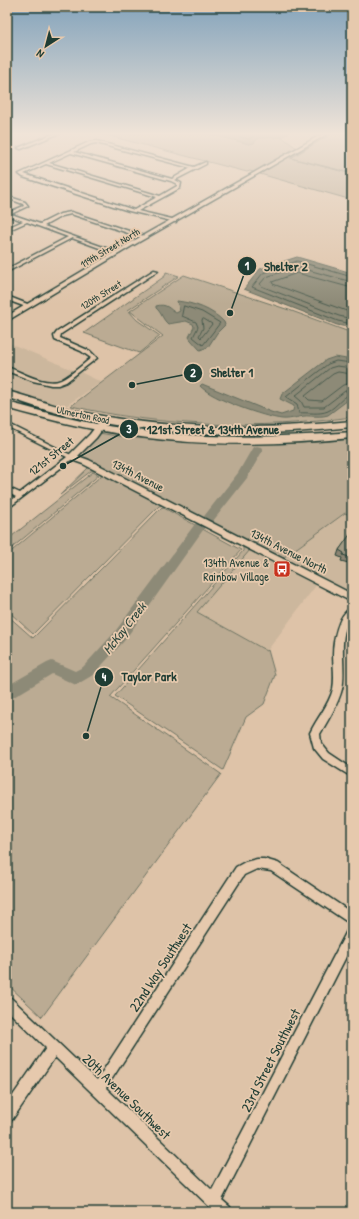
<svg xmlns="http://www.w3.org/2000/svg" width="359" height="1219" viewBox="0 0 359 1219" font-family="'Patrick Hand',sans-serif">
  <style>
    .built { fill: #ccb79d }
    .green { fill: #bbab93; stroke: #6d7464 }
    .water { fill: #8d8a77; stroke: #616b5c }
    .lines { fill: none; stroke-linecap: round; stroke-linejoin: round }
    .shore { stroke: #4b5c4f; stroke-width: 1 }
    .river { fill: #8d8a77; fill-rule: evenodd }
    .minor-casing { stroke: #1f3d34; stroke-width: 3 }
    .tertiary-casing { stroke: #1f3d34; stroke-width: 3 }
    .primary-casing { stroke: #1f3d34; stroke-width: 3 }
    .minor { fill: #e6c9ad; fill-rule: evenodd }
    .tertiary { fill: #e6c9ad; fill-rule: evenodd }
    .primary { fill: #e6c9ad; fill-rule: evenodd }
    .wall { fill: #8c8472; stroke: #1f3d34 }
    .building { fill: #a39a84; stroke: #1f3d34 }
    .labels { text-anchor: middle; dominant-baseline: central; stroke-width: 3.5; stroke-linejoin: round; paint-order: stroke }
    .far-street-label { font-size: 10px; fill: #1f3d34; stroke: #e6c9ad }
    .street-label { font-size: 12px; fill: #1f3d34; stroke: #e6c9ad }
    .poi-label { font-size: 12px; fill: #1f3d34; stroke: #e6c9ad; text-anchor: end }
    .water-label { font-size: 13px; font-style: italic; fill: #2a453b; stroke: #e6c9ad }
    .near-street-label { font-size: 14px; fill: #1f3d34; stroke: #e6c9ad }
    .leader { fill: none; stroke: #1f3d34; stroke-width: 1.5 }
    .callout-dot { fill: #1f3d34; stroke: #e6c9ad; stroke-width: 1.5 }
    .mark-label { font-size: 12px; text-anchor: middle; font-weight: bold; fill: #fff }
    .callout-label { font-size: 13px; text-anchor: middle; font-weight: bold; fill: #1f3d34; stroke: #e6c9ad; stroke-width: 3.5; stroke-linejoin: round; paint-order: stroke }
  </style>
  <rect width="100%" height="100%" fill="#dec3a8"/>
  <filter id="ink" filterUnits="userSpaceOnUse"><feTurbulence type="fractalNoise" baseFrequency=".025" numOctaves="2"/><feDisplacementMap in="SourceGraphic" scale="8" xChannelSelector="R" yChannelSelector="G"/><feConvolveMatrix kernelMatrix="1 2 1 2 8 2 1 2 1" color-interpolation-filters="sRGB"/></filter>
  <g filter="url(#ink)">
    <path class="built" d="M7,342L75,371L58,382L37,378L7,367Z
      M7,372L33,381L58,386L80,372L101,382L63,408L7,392Z
      M346,513L352,516V594L254,545L255,544L283,558Z
      M250,550L317,584L267,651L197,612Z"/>
    <path class="green" d="M98,133H207L249,144L254,143L258,138L282,137L298,149L256,173L250,171L247,172Z
      M331,133L290,158L352,174V200L260,174Z
      M333,133H352V173L291,158Z
      M166,272L179,276L128,310L137,320L160,336L139,353L84,333L165,276Z
      M184,275L289,310L352,333V417C258,430 163,427 71,406L163,336L130,311Z
      M99,433C118,437 139,438 159,440C224,446 288,446 352,439V450L346,453L347,457L352,459V516L345,513L283,558L77,455Z
      M89,467L250,550L197,612L267,651L268,650L275,675L264,704L246,717L223,770L115,696L243,551V547L164,505L159,506L33,634L7,610V555L101,476V473L95,471H91L60,495Z
      M93,472L99,475L7,552V540Z
      M162,507L241,550L110,697L221,774L42,1017L7,984V615L33,638Z"/>
    <path class="water" d="M207,133H289L282,137L258,138L254,143L249,144Z
      M297,257L352,273V328L337,325L244,289L260,269Z
      M177,301C194,303 212,309 224,322L225,325L217,333L208,347L200,350L191,340L189,337L194,327L193,324L186,321L168,324C162,319 162,313 156,308V306C167,303 169,309 176,313L180,311Z
      M335,357L352,360V397L328,415C322,417 317,416 310,416C301,415 292,420 282,419C264,417 212,399 200,386L202,384L271,412L281,415L293,411L294,406L280,399L282,394L326,360Z"/>
    <g class="lines">
      <path class="shore" d="M223,133L249,139L257,134L281,133
        M352,277L297,261L263,273L252,287L338,321L352,324
        M352,282L297,267L266,277L260,284L261,286L339,316L352,319
        M352,288L297,273L272,282L273,284L352,313
        M184,306L202,312L220,323L203,345L193,337L198,327L196,322L182,316Z
        M204,319L212,324L201,338L199,336L203,328L202,320Z
        M352,363L336,361L328,364L286,397L297,404L299,413C308,412 319,415 328,411C337,407 342,396 352,394
        M352,368L337,366L330,368L295,396L301,401L304,407H324L345,391L352,389
        M352,374L338,372L333,374L305,396L309,400L322,401L343,385L352,383"/>
      <path class="river" d="M257,446L261,447L263,450L247,478L213,521L209,522L205,521L203,518L205,515L238,473L253,447Z
        M199,523L203,524L205,527L203,530L124,641L93,675L76,685L52,674L7,701V686L47,663L52,661L75,671L83,667L114,633L195,524Z"/>
      <g class="minor-casing">
        <path id="minor" d="M9,133H14L7,136V134Z
          M55,133H60L21,149L18,148Z
          M96,141L194,167L206,162V164L175,180L181,183L180,188L138,211L176,220V222L129,211L23,177L19,174L89,142ZM96,143L191,168L172,179L74,152L91,144ZM71,153L171,181L177,184V186L160,196L49,163ZM46,164L157,197L134,210L24,174Z
          M7,196L25,202L28,206L11,214L40,224L60,214L71,212L147,237L143,238L71,214L62,216L44,226L120,253L116,254L72,238L7,272V269L68,237L27,222L7,231V228L23,221L7,215V213L24,206L23,204L7,198Z
          M154,270L158,271L61,334L60,338L90,351L97,358L66,382L58,385H51L33,381L7,371V367C22,372 45,387 61,380C71,375 82,365 91,358L81,351L55,340L54,336L57,332Z
          M7,296L30,305L31,306L26,307L7,300Z
          M7,423L75,457L7,509V503L16,497L7,492V487L20,493L67,457L7,427Z
          M352,608V617C336,635 347,667 342,689C338,705 328,720 320,734L321,743L329,753L350,767L352,770L350,773L347,774L323,759L314,748L310,733C317,718 329,705 333,689C336,673 331,658 334,642C336,631 340,612 352,608Z
          M257,859H264L278,863L352,913V925L271,871L257,869L244,875L106,1088L212,1190L348,929L352,927V945L222,1200L230,1207L232,1212H215L55,1057L12,1120L7,1121V1104L46,1048L7,1010V996L11,998L97,1080L236,867L245,862Z"/>
      </g>
      <g class="tertiary-casing">
        <path id="tertiary" d="M324,133H329L132,246L7,321V316L128,244Z
          M102,418H105L109,420L96,438L78,456L89,460L352,594V602L83,464L69,459V455L90,434Z"/>
      </g>
      <g class="primary-casing">
        <path id="primary" d="M7,391C31,397 53,406 77,411C168,431 260,430 352,421V427C237,439 116,438 7,397Z
          M7,402C35,409 63,418 92,423C178,440 265,439 352,432V438C279,445 207,447 134,436C91,430 49,420 7,408Z"/>
      </g>
      <use href="#minor" class="minor"/>
      <use href="#tertiary" class="tertiary"/>
      <use href="#primary" class="primary"/>
    </g>
    <path class="wall" d="M352,533V564L341,561L342,558L337,556L339,550Z"/>
    <path class="building" d="M351,533H352V558L343,555L344,553L339,550Z"/>
  </g>
  <linearGradient id="sky" x2="0" y2="1"><stop stop-color="#83a3bb"/><stop offset="0.44" stop-color="#f0e4d8"/><stop offset="1" stop-color="#f0e4d8" stop-opacity="0"/></linearGradient>
  <rect width="359" height="304" fill="url(#sky)"/>
  <defs>
    <g id="bus-square" transform="scale(0.9)"><rect x="-9" y="-9" width="18" height="18" rx="4" fill="#c8321e" stroke="#e6c9ad"/><path d="M-5-6H5V4H4V6H2V4H-2V6H-4V4H-5ZM-3.5-4V0h7V-4ZM-3.5 1.2v1.5H-2V1.2ZM2 1.2v1.5H3.5V1.2Z" fill="#fff"/></g>
  </defs>
  <g fill-rule="evenodd">
    <use href="#bus-square" x="282" y="569"/>
  </g>
  <g class="labels">
    <g class="far-street-label">
      <text transform="translate(110 248) rotate(-31)">119th Street North</text>
      <text transform="translate(101 295) rotate(-32)">120th Street</text>
      <text transform="translate(83 415) rotate(12)">Ulmerton Road</text>
    </g>
    <g class="street-label">
      <text transform="translate(51 456) rotate(-39)">121st Street</text>
      <text transform="translate(138 475) rotate(27)">134th Avenue</text>
      <text transform="translate(289 551) rotate(27)">134th Avenue North</text>
    </g>
    <g class="poi-label">
      <text x="269" y="562">134th Avenue &amp;<tspan x="269" dy="14">Rainbow Village</tspan></text>
    </g>
    <g class="water-label">
      <text transform="translate(124 628) rotate(-52)">McKay Creek</text>
    </g>
    <g class="near-street-label">
      <text transform="translate(160 967) rotate(-57)">22nd Way Southwest</text>
      <text transform="translate(270 1060) rotate(-63)">23rd Street Southwest</text>
      <text transform="translate(127 1096) rotate(44)">20th Avenue Southwest</text>
    </g>
  </g>
  <path class="leader" d="M230 313L247 266M132 385L193 373M63 466L129 429M86 736L104 677"/>
  <g class="callout-dot">
    <circle cx="230" cy="313" r="4"/>
    <circle cx="132" cy="385" r="4"/>
    <circle cx="63" cy="466" r="4"/>
    <circle cx="86" cy="736" r="4"/>
    <circle cx="247" cy="266" r="10"/>
    <circle cx="193" cy="373" r="10"/>
    <circle cx="129" cy="429" r="10"/>
    <circle cx="104" cy="677" r="10"/>
  </g>
  <g class="mark-label">
    <text x="247" y="270">1</text>
    <text x="193" y="377">2</text>
    <text x="129" y="433">3</text>
    <text x="104" y="681">4</text>
  </g>
  <g class="callout-label">
    <text x="286" y="271">Shelter 2</text>
    <text x="232" y="377">Shelter 1</text>
    <text x="213" y="434">121st Street &amp; 134th Avenue</text>
    <text x="149" y="681">Taylor Park</text>
  </g>
  <rect width="359" height="1219" fill="none" stroke="#e6c9ad" stroke-width="24"/>
  <rect x="12" y="12" width="335" height="1195" fill="none" stroke="#1f3d34" stroke-width="1.5" filter="url(#ink)"/>
  <g transform="translate(46 46) rotate(216)" stroke="#e6c9ad" stroke-width="3" paint-order="stroke">
  <path d="M0-3L7 15L0 10L-7 15Z" fill="#1f3d34"/>
  <text y="-6" font-size="11" font-weight="bold" text-anchor="middle" fill="#1f3d34">N</text>
  </g>
</svg>
